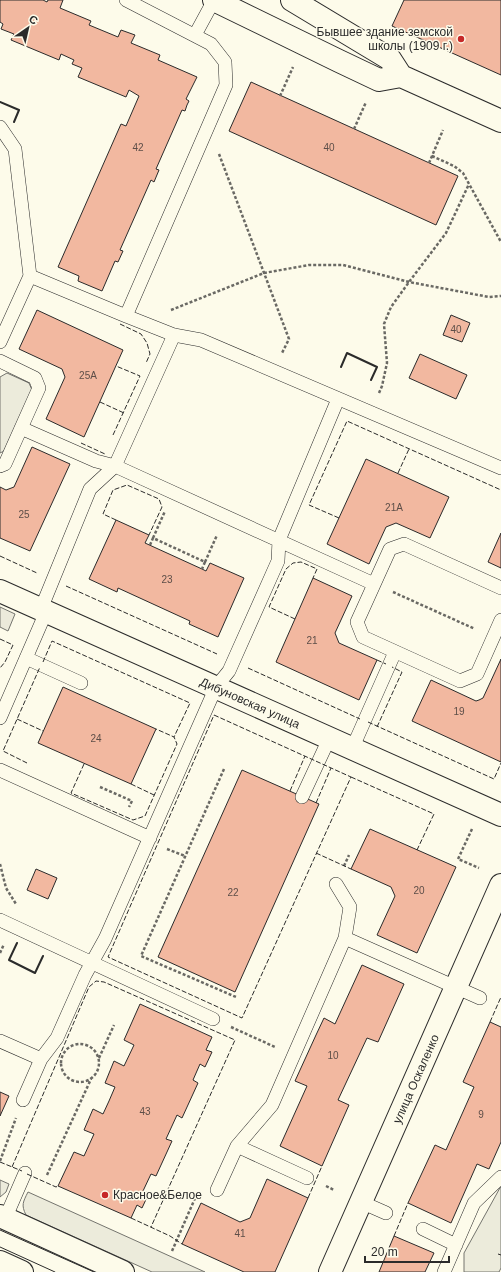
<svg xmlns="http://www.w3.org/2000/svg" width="501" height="1272" viewBox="0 0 501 1272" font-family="Helvetica,sans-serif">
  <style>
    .green { fill: #ecebdb; stroke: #74746e }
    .parking { fill: #eceadb; stroke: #74746e }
    .building { fill: #f2b8a0; stroke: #2b2b2b }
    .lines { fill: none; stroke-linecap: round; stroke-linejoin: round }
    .service-casing { stroke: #2b2b2b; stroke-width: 14 }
    .minor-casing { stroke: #2b2b2b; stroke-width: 24 }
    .tertiary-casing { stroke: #2b2b2b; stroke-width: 24 }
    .secondary-casing { stroke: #2b2b2b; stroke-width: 24 }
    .path { stroke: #6a6964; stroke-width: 2.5; stroke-dasharray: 3 2; stroke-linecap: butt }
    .service { stroke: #fdfbea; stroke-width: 13 }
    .minor { stroke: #fdfbea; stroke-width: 22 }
    .tertiary { stroke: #fdfbea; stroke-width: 22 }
    .secondary { stroke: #fdfbea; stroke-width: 22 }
    .tram { stroke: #2b2b2b; stroke-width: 1 }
    .fence { stroke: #2b2b2b; stroke-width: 1; stroke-dasharray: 5 2; stroke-linecap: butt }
    .wall { stroke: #2b2b2b; stroke-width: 2 }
    .poi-dot { fill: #c62828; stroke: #fdfbea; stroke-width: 1.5 }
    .labels { text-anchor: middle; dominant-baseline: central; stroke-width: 3; stroke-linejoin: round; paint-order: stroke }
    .number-label { font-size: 10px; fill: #5d4e48 }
    .poi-label { font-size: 12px; fill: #2b2b2b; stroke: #fdfbea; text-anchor: end }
    .street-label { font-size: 12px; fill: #2b2b2b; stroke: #fdfbea }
  </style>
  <rect width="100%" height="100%" fill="#fdfbea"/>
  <path class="green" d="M7,373L29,383L32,390L4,451L0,453V377Z
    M0,1180L9,1184L6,1192L0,1197Z
    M501,1186V1268L499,1272H464V1253Z
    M28,1192L205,1272H152L26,1215C21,1205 23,1202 28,1192Z"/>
  <path class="parking" d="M0,607L15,614L8,631L0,627Z"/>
  <path class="building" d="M0,0H43L47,2L48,0H63L60,8L91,21L89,25L118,37L121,30L135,35L131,43L160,55L158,60L197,77L186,99L189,101L187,105L185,111L182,110L156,169L159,170L154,182L151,180L120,250L123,251L118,262L115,261L102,291L78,281L79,276L58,267L121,124L126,126L139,96L129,90L126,97L78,77L82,68L72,64L74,60L61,54L59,60L11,40L14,34L1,29L3,24L0,22Z
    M404,0H501V75L392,26Z
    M251,82L458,176L436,225L229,131Z
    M37,310L123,350L84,437L46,419L65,377L62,369L19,349Z
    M451,315L470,323L462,342L443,335Z
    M420,354L467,375L456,399L409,378Z
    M32,447L70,464L30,551L0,538V487L6,490L14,487Z
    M366,459L449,497L430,538L396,523L386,527L369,564L327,544Z
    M116,520L149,535L145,543L202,569L206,571L210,563L244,578L218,637L189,624L190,621L118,588L117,592L89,579Z
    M501,533V568L488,562Z
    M313,578L352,596L335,633L339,643L377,660L359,700L276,662Z
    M501,659V762L412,721L431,680L476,701L479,700L483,698Z
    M63,687L156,729L131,784L38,743Z
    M242,770L319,804L235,992L158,957Z
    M370,829L456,867L417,953L377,935L395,896L391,887L351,869Z
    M36,869L57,878L48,899L27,890Z
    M362,965L404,984L378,1042L367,1038L338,1100L349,1105L322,1166L280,1146L307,1086L295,1081L316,1035L324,1018L335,1024Z
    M140,1004L212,1037L206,1050L212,1052L205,1067L200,1064L193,1080L198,1083L182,1118L177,1115L166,1139L172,1141L156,1176L151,1174L143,1191L149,1193L142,1208L137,1205L131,1218L58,1186L74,1152L84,1156L94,1134L84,1130L93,1109L103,1114L109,1101L115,1087L105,1083L114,1061L124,1066L134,1045L124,1040Z
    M490,1022L501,1027V1142L489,1169L477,1164L451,1223L408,1203L435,1145L446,1150L474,1087L463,1082Z
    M0,1092L9,1096L0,1116Z
    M267,1179L308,1198L275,1272H244L182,1244L201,1203L240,1222L250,1218Z
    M394,1236L434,1253L425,1272H379Z"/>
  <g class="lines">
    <g class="service-casing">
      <path id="service" d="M195,35L214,0
        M0,127L15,149L30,276L126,316L226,85L225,62L211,44L126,0
        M126,316L174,335L201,340L501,468
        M0,342L30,276
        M0,361L35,378L39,388L5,464L0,466
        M21,428L96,461L115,466L374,584
        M501,588L404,544L390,549L357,622L363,637L460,681L477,674L501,620
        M41,609L90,489L115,466L174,335
        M26,658L81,683
        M0,718L46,612
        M352,749L395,652
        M0,770L150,838
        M302,797L329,739
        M0,920L213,1019
        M345,938L480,998
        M0,1041L41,1059
        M23,1100L41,1059L57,1038L85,975L105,939L216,687L229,671L278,561L279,540L338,399
        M237,1146L307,1178
        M217,1190L237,1146L272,1105L345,938L350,907L336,884
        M361,1202L386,1213
        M5,1219L25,1173
        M423,1229L456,1245
        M444,1272L474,1203L501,1177"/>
    </g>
    <g class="minor-casing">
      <path id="minor" d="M0,591L501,815
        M330,1272L501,885"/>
    </g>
    <g class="tertiary-casing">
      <path id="tertiary" d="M214,0L339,61L379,80L401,76
        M292,0L390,59L401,76L501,121"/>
    </g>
    <g class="secondary-casing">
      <path id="secondary" d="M0,1216L123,1272
        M0,1262L22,1272"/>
    </g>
    <path class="path" d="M280,96L293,67
      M354,129L366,102
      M219,154L289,339L282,353
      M432,156L454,166L463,173L501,242
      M429,163L443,130
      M171,310L264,273L309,265H343L409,282L489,297L501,296
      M379,393L382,386L387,363L384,324L391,307L409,282L446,233L469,184
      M153,538L165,511
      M150,545L153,538L205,562L202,569
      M205,562L217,535
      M393,592L475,629
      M224,769L141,956L236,997
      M100,787L132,801L129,807
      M472,829L458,859L479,868
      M167,849L185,856
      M0,864L6,888L16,904
      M344,866L349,855
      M0,953L4,944
      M231,1027L275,1047
      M61 1063a19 19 0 1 1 38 0a19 19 0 1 1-38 0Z
      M99,1058L114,1025
      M0,1161L16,1118
      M47,1175L91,1079
      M326,1186L334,1190
      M172,1251L196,1196"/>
    <use href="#service" class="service"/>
    <use href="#minor" class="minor"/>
    <use href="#tertiary" class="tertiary"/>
    <use href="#secondary" class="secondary"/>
    <path class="tram" d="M0,1230L94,1272
      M0,1247L55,1272"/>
    <path class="fence" d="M120,324L141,334L147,343L150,354L146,363
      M100,402L124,413
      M113,435L140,376L116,366
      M81,443L105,454
      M398,473L409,449
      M339,518L309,505L347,421L501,490
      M116,520L103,514L113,490L127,485L159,499L162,507L149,535
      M0,556L37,573
      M66,586L217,654
      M295,619L269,607L286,569L293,563L301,562L317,569L313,578
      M0,639L13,645L5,662L0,668
      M377,660L386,664
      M43,662L52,641L190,703L174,737
      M248,668L360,719
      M214,715L351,777L242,1018L108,957Z
      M17,719L43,731
      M368,722L494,779L501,763
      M377,727L402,672L392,667
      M27,763L3,751L40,667
      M84,764L71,793L133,820L145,816L177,744L174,737L156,729
      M351,777L434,814L417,850
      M131,784L154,795
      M290,791L305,756
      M316,803L331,768
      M316,853L351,869
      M490,1022L501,997
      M0,1162L22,1171
      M12,1167L89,987L96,981L104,982L235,1040L151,1227
      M27,1174L56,1187L58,1186
      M308,1198L322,1166
      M131,1218L170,1236L182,1244
      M394,1236L408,1203
      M498,1254L501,1255"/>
    <path class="wall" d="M0,102L19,110L14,122
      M341,367L347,353L377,367L371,380
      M17,943L9,960L35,973L43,956"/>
  </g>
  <g class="poi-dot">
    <circle cx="461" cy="39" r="4"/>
    <circle cx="105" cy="1195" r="4"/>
  </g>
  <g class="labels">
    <g class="number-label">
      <text x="138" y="147">42</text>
      <text x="329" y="147">40</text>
      <text x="456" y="329">40</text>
      <text x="88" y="375">25А</text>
      <text x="394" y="507">21А</text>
      <text x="24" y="514">25</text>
      <text x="167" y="579">23</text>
      <text x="312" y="640">21</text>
      <text x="459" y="711">19</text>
      <text x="96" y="738">24</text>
      <text x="419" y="890">20</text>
      <text x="233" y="892">22</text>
      <text x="333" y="1055">10</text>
      <text x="145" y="1111">43</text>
      <text x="481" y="1114">9</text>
      <text x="240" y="1233">41</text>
    </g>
    <g class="poi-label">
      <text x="453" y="32">Бывшее здание земской<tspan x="453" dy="14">школы (1909 г.)</tspan></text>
      <text x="113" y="1195" text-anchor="start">Красное&amp;Белое</text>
    </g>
    <g class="street-label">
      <text transform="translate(250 703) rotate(24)">Дибуновская улица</text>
      <text transform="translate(416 1079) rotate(-66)">улица Оскаленко</text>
    </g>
  </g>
  <g transform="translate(28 28) rotate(34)" stroke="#fdfbea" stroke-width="3" paint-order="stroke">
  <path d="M0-3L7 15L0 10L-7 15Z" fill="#2b2b2b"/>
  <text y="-6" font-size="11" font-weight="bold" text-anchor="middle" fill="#2b2b2b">С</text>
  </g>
  <path d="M365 1256v6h84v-6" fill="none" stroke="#2b2b2b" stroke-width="2"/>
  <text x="371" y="1256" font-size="12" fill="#2b2b2b" stroke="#fdfbea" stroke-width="3" paint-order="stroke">20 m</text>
</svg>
